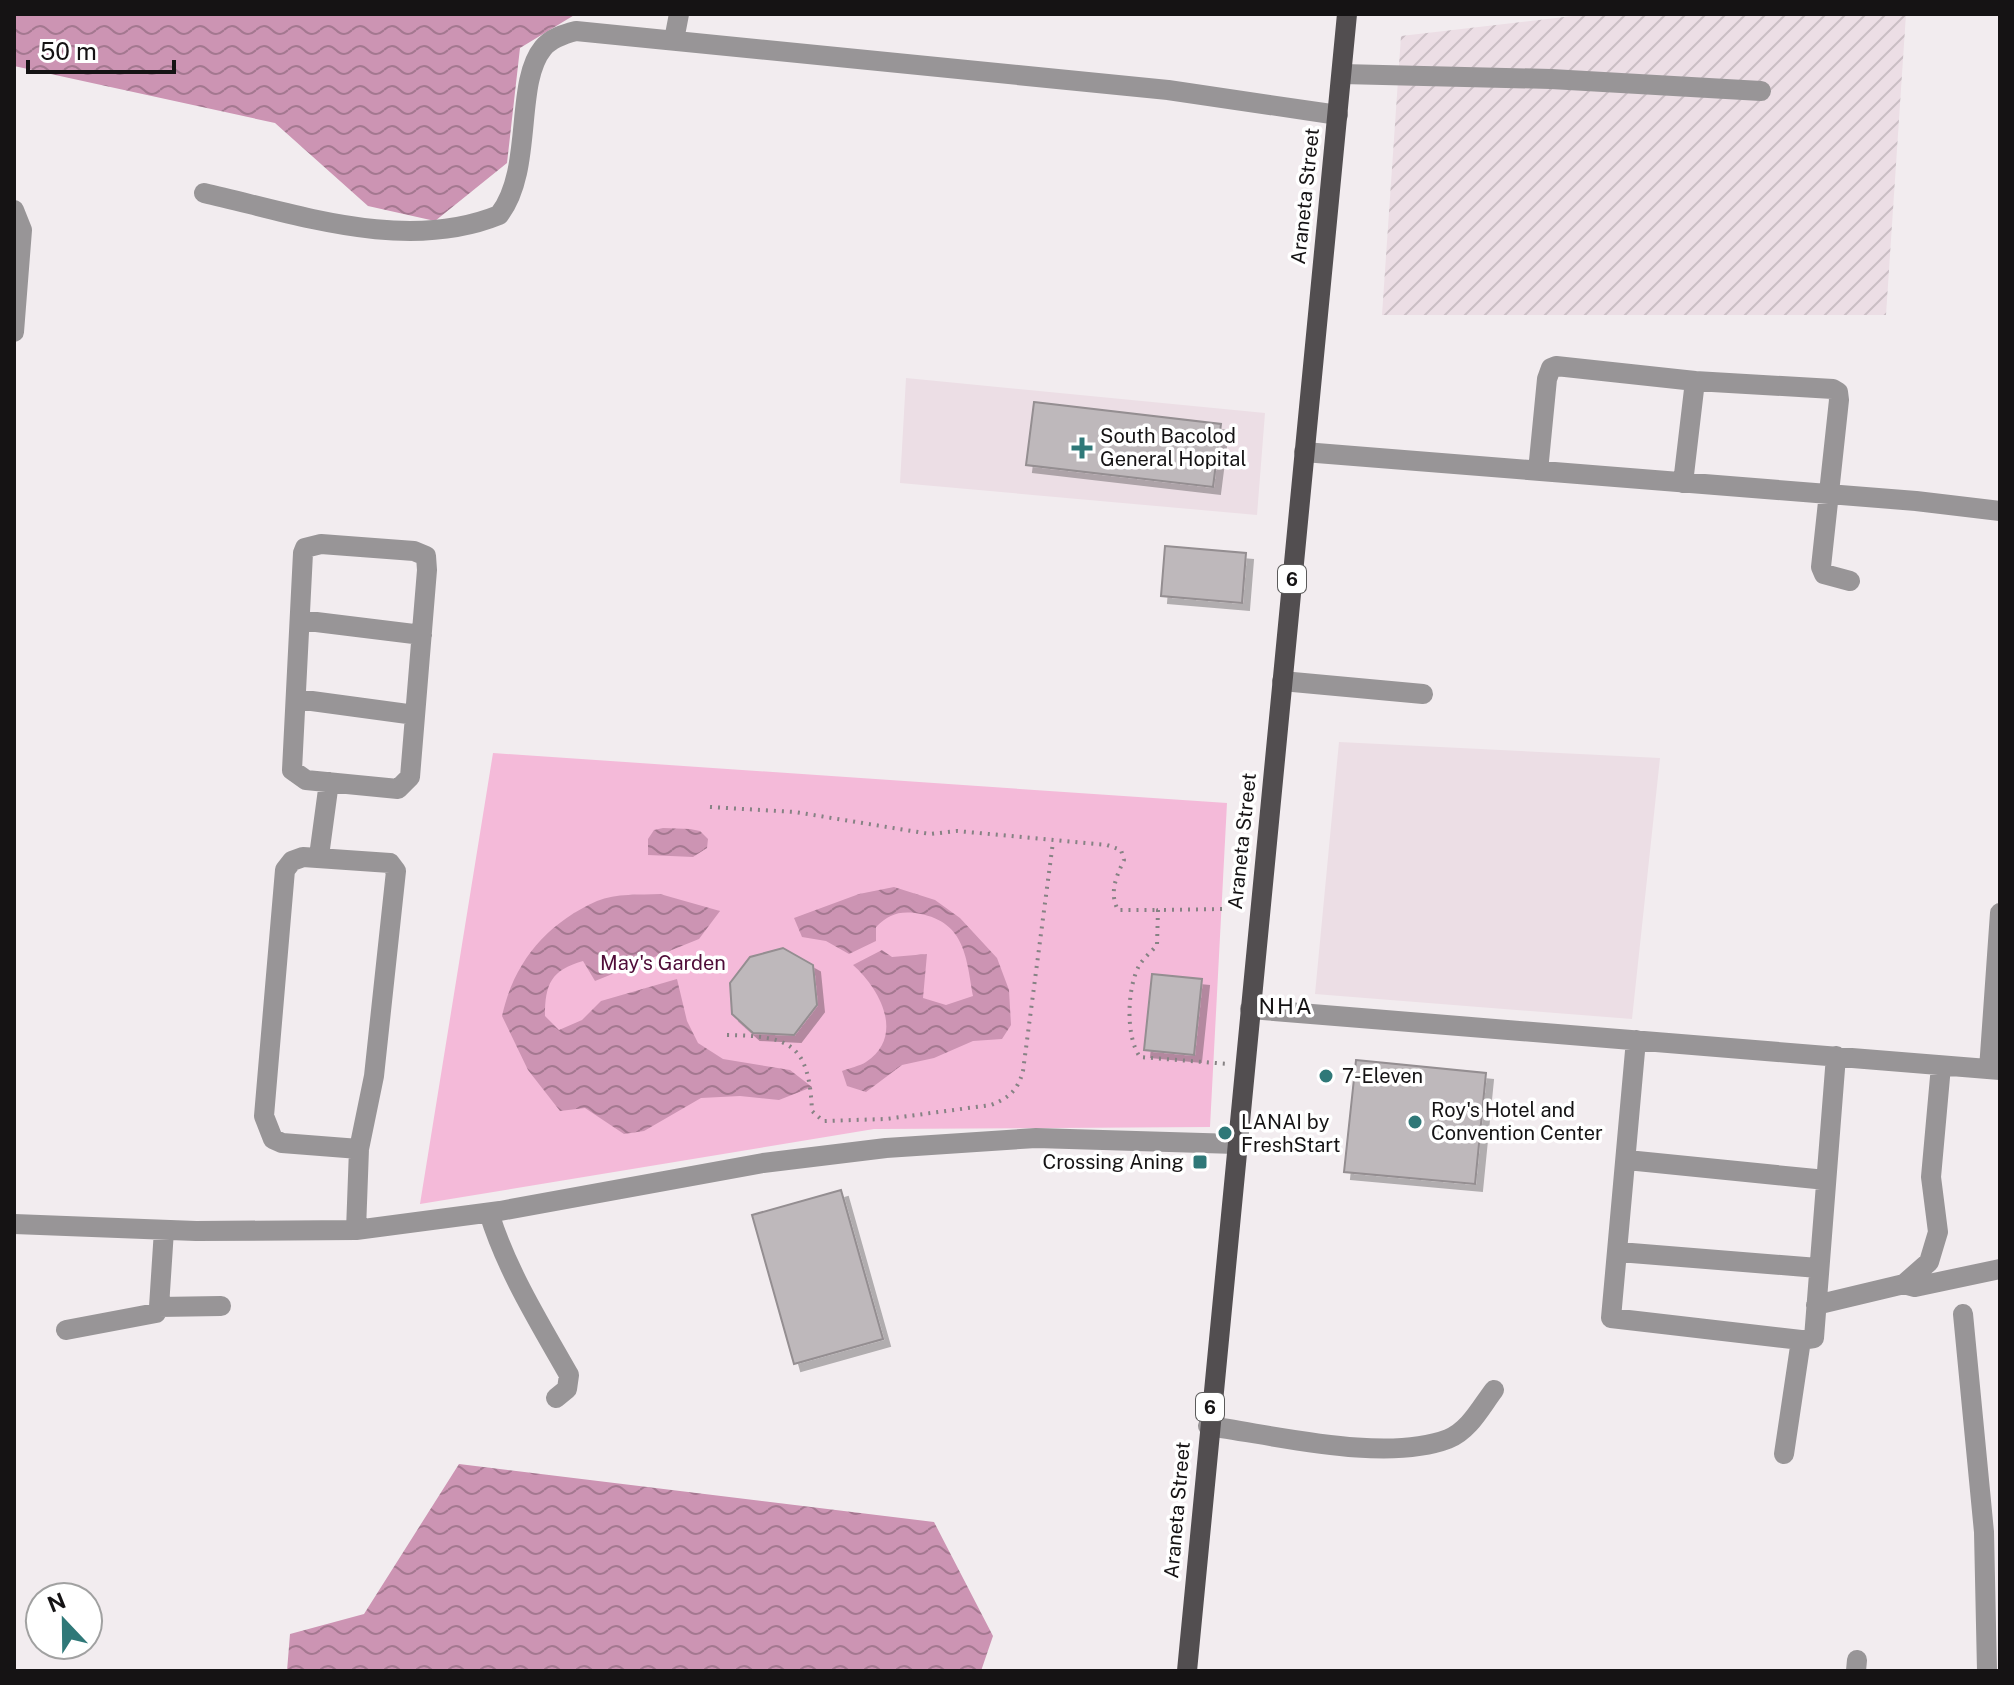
<svg xmlns="http://www.w3.org/2000/svg" width="2014" height="1685" viewBox="0 0 2014 1685" font-family="'Public Sans',sans-serif">
  <style>
    .built { fill: #ecdee5 }
    .industrial { fill: url(#industrial-furrows) }
    .garden { fill: #f4bad9 }
    .water { fill: url(#water-waves) }
    .building { fill: #beb8bb; stroke: #948e91; stroke-width: 2; filter: url(#shadow) }
    .lines { fill: none; stroke-linecap: round; stroke-linejoin: round }
    .path { stroke: #868284; stroke-width: 4; stroke-dasharray: 2 6; stroke-linecap: butt }
    .minor { stroke: #989597; stroke-width: 20 }
    .major { stroke: #524e50; stroke-width: 20 }
    .poi-dot { fill: #2f7878; stroke: #fff; stroke-width: 3 }
    .labels { text-anchor: middle; dominant-baseline: central; stroke-width: 7; stroke-linejoin: round; paint-order: stroke }
    .shield { fill: #fff; stroke: #5b5a5a; stroke-width: 2 }
    .shield-label { font-size: 18px; font-weight: bold; fill: #151314 }
    .street-label { font-size: 20px; fill: #151314; stroke: #fff }
    .poi-label { font-size: 20px; fill: #151314; stroke: #fff; text-anchor: start }
    .park-label { font-size: 20px; fill: #4f0c38; stroke: #fff }
    .neighbourhood-label { font-size: 22px; letter-spacing: 2px; fill: #151314; stroke: #fff }
  </style>
  <defs>
    <pattern id="industrial-furrows" width="10" height="10" patternUnits="userSpaceOnUse" patternTransform="scale(2)"><rect width="10" height="10" fill="#ecdee5"/><path d="M-1 1l2-2M0 10L10 0M9 11l2-2" fill="none" stroke="#cabec4"/></pattern>
    <pattern id="water-waves" width="16" height="10" patternUnits="userSpaceOnUse" patternTransform="scale(2)"><rect width="16" height="10" fill="#cc94b3"/><path d="M0 5q4-4 8 0t8 0" fill="none" stroke="#a47890"/></pattern>
    <filter id="shadow"><feDropShadow dx="7" dy="7" stdDeviation="0" flood-color="#0004"/></filter>
  </defs>
  <rect width="100%" height="100%" fill="#f2ecef"/>
  <path class="built" d="M906,378L1265,413L1257,515L900,483Z
    M1339,742L1660,758L1632,1019L1315,994Z"/>
  <path class="industrial" d="M1590,14H1906L1886,315H1382L1401,36Z"/>
  <path class="garden" d="M493,753L1227,803L1210,1127L874,1129L420,1204Z"/>
  <path class="water" d="M14,14H576L520,48L507,163L435,221L368,206L275,123L14,66Z
    M663,828L690,829L700,831L708,839L707,848L693,857L648,855V839L654,830Z
    M894,887L935,900L960,918L997,958L1009,990L1011,1025L1002,1039L973,1041L934,1058L902,1065L866,1092L847,1086L842,1071C849,1068 860,1066 866,1062C906,1035 879,988 853,965L882,950L892,957L927,954L923,998L946,1005L973,996C966,954 964,920 915,913C898,911 888,915 876,927V941L849,954L826,941L802,937L794,918L859,894Z
    M660,894L720,911L699,939L595,981L583,961C551,970 545,984 545,1016L559,1030L582,1020L601,1001L677,979L687,1021L698,1043L723,1059L790,1070L812,1087L779,1100L740,1096L701,1098L644,1131L624,1134L585,1108L560,1111L528,1070L502,1016C514,962 546,924 597,901C616,893 640,895 660,894Z
    M459,1464L934,1522L993,1636L981,1671H287L290,1634L364,1614Z"/>
  <path class="building" d="M1034,402L1221,424L1213,487L1026,465Z
    M1165,546L1246,553L1242,603L1161,596Z
    M783,948L813,965L817,1005L794,1035L753,1033L732,1014L730,983L750,957Z
    M1152,974L1202,979L1194,1055L1144,1050Z
    M1356,1060L1486,1073L1475,1184L1344,1172Z
    M841,1190L883,1339L794,1364L752,1215Z"/>
  <g class="lines">
    <path class="path" d="M710,807L795,812L930,834L957,831L1107,845L1121,850L1124,860C1116,877 1109,893 1118,910H1158
      M1222,909L1158,910L1157,945C1152,951 1145,957 1140,964C1127,986 1125,1036 1140,1057L1228,1064
      M727,1035C791,1036 809,1044 812,1111L823,1121L886,1119L991,1105C1009,1098 1018,1090 1023,1071L1053,842"/>
    <path class="minor" d="M674,40L679,14
      M1342,74L1551,79L1761,91
      M204,193C297,214 406,253 499,215C534,170 514,83 543,48C551,38 564,34 576,31L1168,90L1338,115
      M14,210L22,230L14,332
      M1304,452L1916,501L2000,511
      M1538,471L1547,379L1551,368L1556,366L1695,381L1833,389L1838,392L1839,400L1821,567L1824,574L1850,581
      M1683,483L1695,381
      M321,544L414,551L426,556L427,570L410,777L398,789L306,780L292,770L303,553L305,548Z
      M300,620L422,635
      M1282,681L1423,694
      M297,699L415,715
      M319,856L329,782
      M1250,1009L2000,1070
      M1636,1040L1611,1318L1801,1340L1814,1338L1836,1056
      M1989,1069L2000,913
      M1627,1160L1826,1180
      M489,1213C507,1271 539,1322 569,1375L567,1389L556,1398
      M14,1224L196,1231L356,1230L500,1211L763,1163L886,1148L1036,1138L1236,1144
      M356,1230L359,1149L374,1076L396,871L390,863L303,857L292,861L285,870L264,1116L273,1139L282,1143L359,1149
      M1619,1252L1818,1268
      M1904,1284L1915,1287L2000,1269
      M1816,1305L1904,1284L1929,1262L1938,1232L1931,1177L1941,1066
      M159,1307L164,1230
      M1963,1314L1984,1532L1987,1671
      M66,1330L156,1313L159,1307L221,1306
      M1208,1426C1275,1435 1385,1463 1448,1439C1469,1431 1481,1407 1494,1390
      M1784,1454L1801,1340
      M1856,1671L1857,1660"/>
    <path class="major" d="M1187,1671L1347,14"/>
  </g>
  <g class="poi-dot">
    <path d="M1078 436h8v8h8v8h-8v8h-8v-8h-8v-8h8z"/>
    <circle cx="1326" cy="1076" r="8"/>
    <circle cx="1415" cy="1122" r="8"/>
    <circle cx="1225" cy="1133" r="8"/>
    <rect x="1192" y="1154" width="16" height="16" rx="4"/>
  </g>
  <g class="labels">
    <g class="shield">
      <rect x="1278" y="565" width="28" height="28" rx="6"/>
      <rect x="1196" y="1393" width="28" height="28" rx="6"/>
    </g>
    <g class="shield-label">
      <text x="1292" y="579">6</text>
      <text x="1210" y="1407">6</text>
    </g>
    <g class="street-label">
      <text transform="translate(1305 196) rotate(-84)">Araneta Street</text>
      <text transform="translate(1242 841) rotate(-84)">Araneta Street</text>
      <text transform="translate(1177 1510) rotate(-85)">Araneta Street</text>
    </g>
    <g class="poi-label">
      <text x="1100" y="436">South Bacolod<tspan x="1100" dy="23">General Hopital</tspan></text>
      <text x="1342" y="1076">7-Eleven</text>
      <text x="1431" y="1110">Roy's Hotel and<tspan x="1431" dy="23">Convention Center</tspan></text>
      <text x="1241" y="1122">LANAI by<tspan x="1241" dy="23">FreshStart</tspan></text>
      <text x="1184" y="1162" text-anchor="end">Crossing Aning</text>
    </g>
    <g class="park-label">
      <text x="663" y="963">May's Garden</text>
    </g>
    <g class="neighbourhood-label">
      <text x="1286" y="1006">NHA</text>
    </g>
  </g>
  <rect width="2014" height="1685" fill="none" stroke="#151314" stroke-width="32"/>
  <g transform="translate(64 1621) rotate(338)"><circle r="38" fill="#ffffff" stroke="#a1a1a1" stroke-width="2"/>
  <path d="M0-6L14 30L0 20L-14 30Z" fill="#2f7878"/>
  <text y="-12" font-size="22" font-weight="bold" text-anchor="middle" fill="#151314">N</text>
  </g>
  <path d="M28 60v12h146v-12" fill="none" stroke="#151314" stroke-width="4"/>
  <text x="40" y="60" font-size="24" fill="#151314" stroke="#ffffff" stroke-width="6" paint-order="stroke">50 m</text>
</svg>
